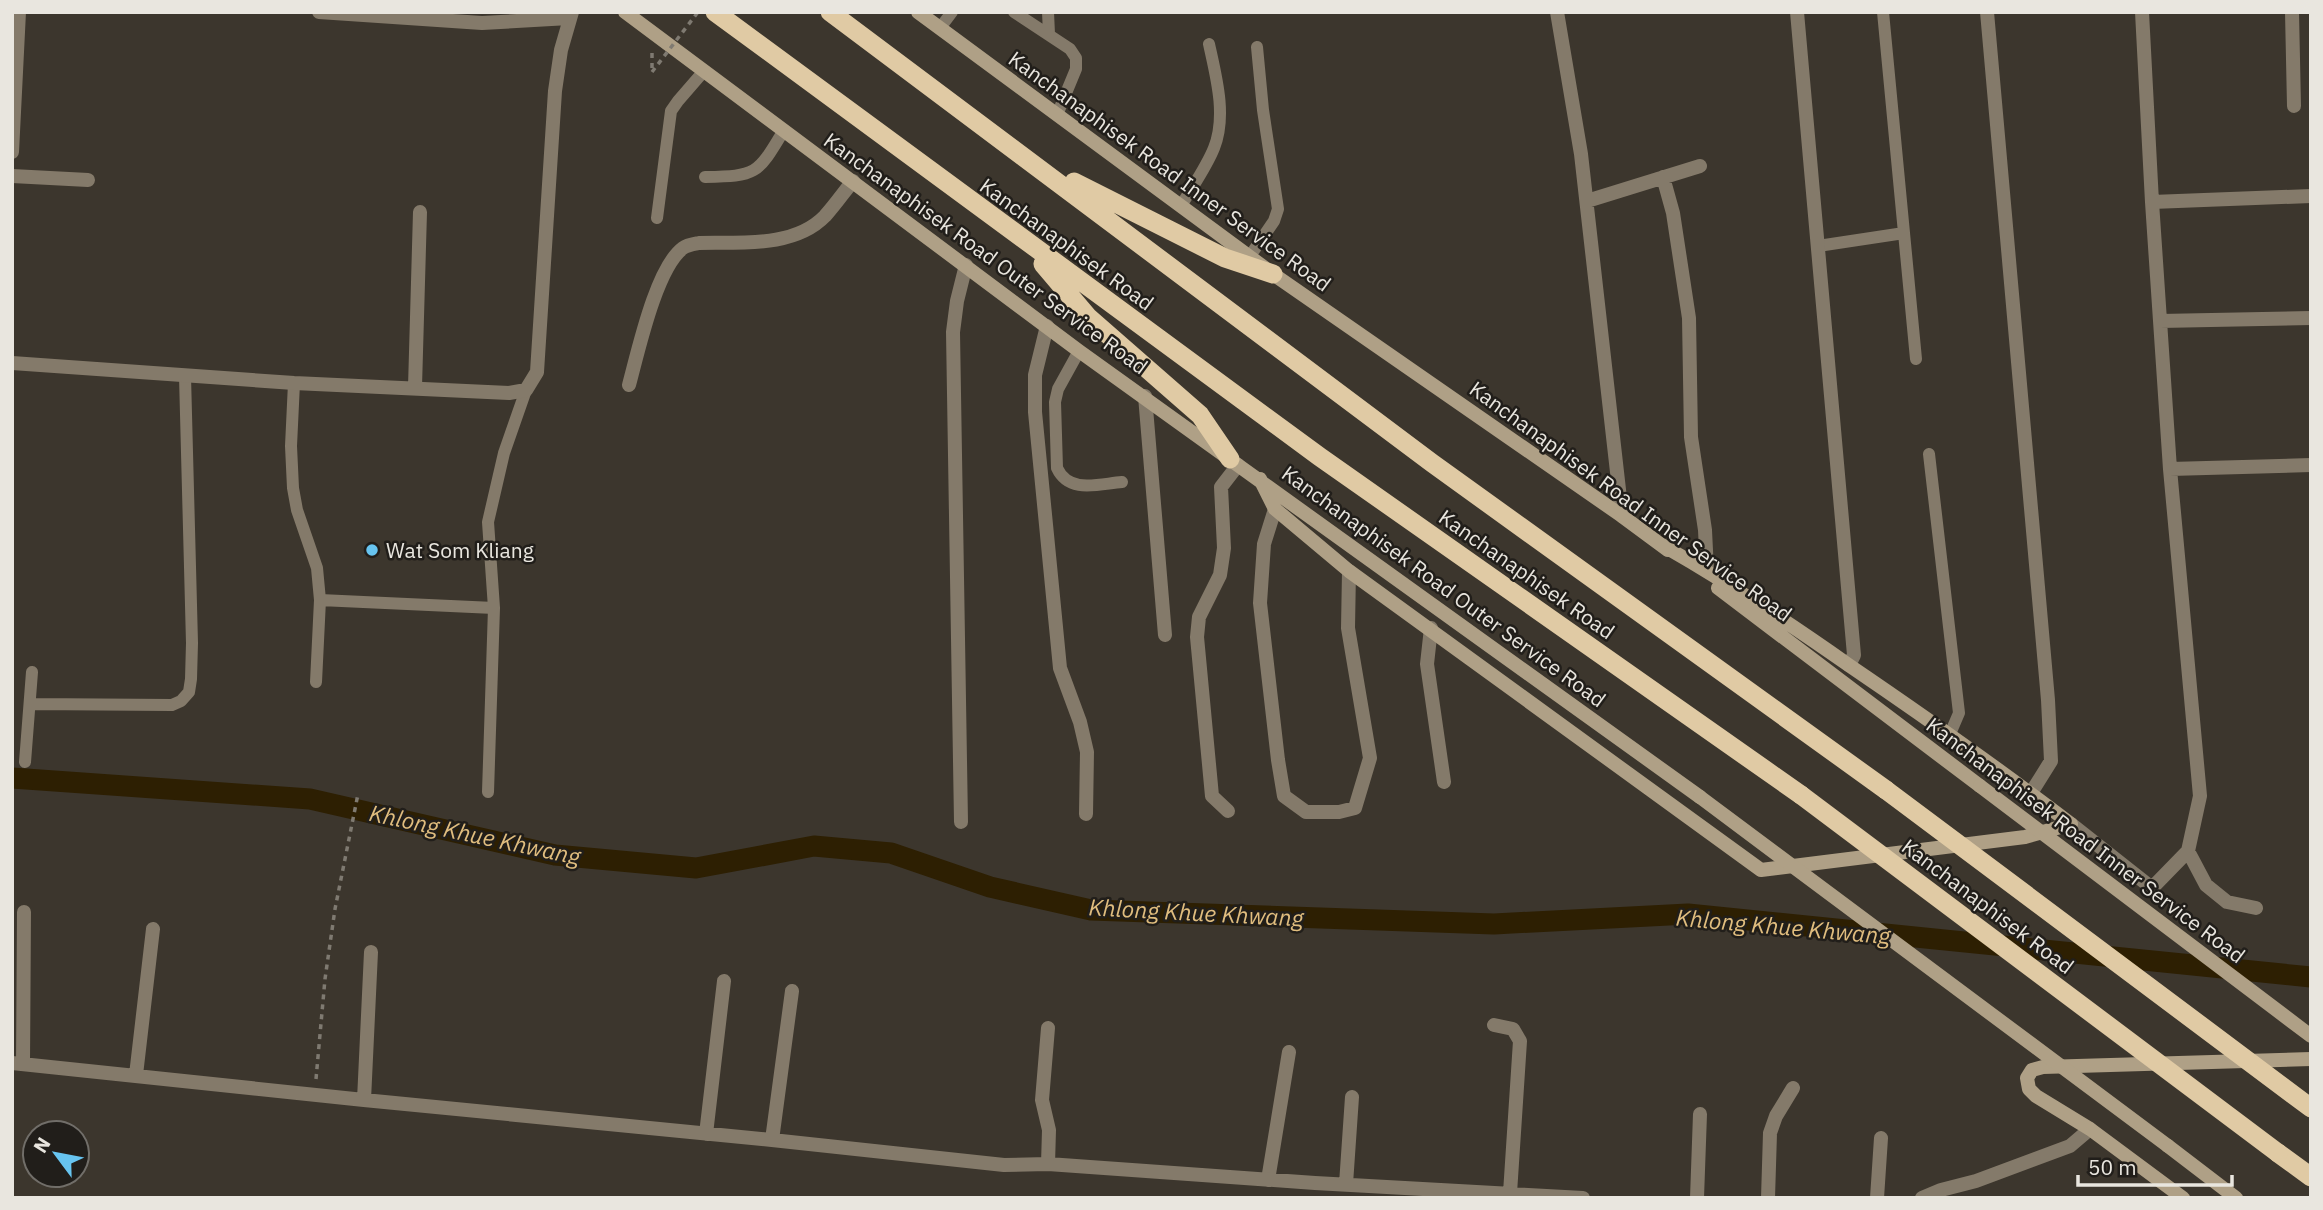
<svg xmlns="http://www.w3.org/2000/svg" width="2323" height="1210" viewBox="0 0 2323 1210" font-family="'IBM Plex Sans',sans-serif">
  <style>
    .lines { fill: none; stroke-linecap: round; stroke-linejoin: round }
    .canal { stroke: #2d1f02; stroke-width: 21 }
    .path { stroke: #7f7a71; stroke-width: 3.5; stroke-dasharray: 5 5; stroke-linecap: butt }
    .service { stroke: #847a6a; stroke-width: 12 }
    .minor { stroke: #847a6a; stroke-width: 14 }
    .secondary { stroke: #afa086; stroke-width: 14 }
    .trunk { stroke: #e0caa4; stroke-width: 19 }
    .path-bridge { stroke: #7f7a71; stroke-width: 3.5; stroke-dasharray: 5 5; stroke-linecap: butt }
    .secondary-bridge { stroke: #afa086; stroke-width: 14 }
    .trunk-bridge { stroke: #e0caa4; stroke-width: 19 }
    .poi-dot { fill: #67c4f0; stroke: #211e1a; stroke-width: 2.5 }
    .labels { text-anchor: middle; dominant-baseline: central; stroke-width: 5; stroke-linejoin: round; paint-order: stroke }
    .street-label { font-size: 21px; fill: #e9e6df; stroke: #211e1a }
    .poi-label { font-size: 21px; fill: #e9e6df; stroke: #211e1a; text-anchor: start }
    .water-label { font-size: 23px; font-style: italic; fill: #e0bd7e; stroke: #211e1a }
  </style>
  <rect width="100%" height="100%" fill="#3c362d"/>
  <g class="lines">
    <path class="canal" d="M12,778L310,799L555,855L696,868L814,846L891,853L990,887L1091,910L1494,924L1688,914L2311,977"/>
    <path class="path" d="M652,53V72
      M316,1079L325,979L335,909L358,794"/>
    <path class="service" d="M1014,12L1070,49L1076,58V69L1057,115
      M1048,12L1049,34
      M1883,12L1916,359
      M940,28L952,12
      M705,177C757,176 757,175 784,130
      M1181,206C1192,187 1206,168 1214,148C1227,116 1216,76 1209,44
      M657,218L671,111L678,101L704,71
      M1818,246L1904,233
      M1250,256L1274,221L1278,209L1263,110L1257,47
      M1079,351L1058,389L1055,402L1057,468C1069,494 1098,484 1122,482
      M294,383L291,446L293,488L297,510L317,568L320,600L494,608
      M1929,454L1959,713L1950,734
      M316,682L320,600
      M30,704L172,705L181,701L189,692L191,679L192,643L185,376
      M25,762L32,672
      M488,792L494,608L488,522L504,453L526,390"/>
    <path class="minor" d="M319,12L482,23L569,18
      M1557,12L1581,154L1622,516
      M1797,12L1854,655L1849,665
      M1987,12L2048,700L2051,761L2031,793
      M2292,12L2294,106
      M12,152L19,12
      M12,176L88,180
      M1663,177L1673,213L1689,318L1691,437L1705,530L1707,571
      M1587,201L1700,166
      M2152,202L2311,196
      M2160,321L2311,318
      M1047,326L1035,375V412L1060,668L1080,722L1087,752L1086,814
      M12,363L294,383L509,393L526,390L537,372L555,91L561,50L572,12
      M629,385C638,352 656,268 683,248C687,245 694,244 699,243C740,242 794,248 825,216C835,205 844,192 853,181
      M415,387L420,212
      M1145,396L1165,635
      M2170,469L2311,465
      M1275,509L1264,544L1260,603L1278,760L1284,796L1306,812H1339L1355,808L1370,758L1348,628L1349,571
      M1431,628L1427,664L1444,782
      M1228,811L1212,796L1197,637L1199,617L1220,575L1224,548L1221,487L1238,465
      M961,822L953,332L957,301L966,265
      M2071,824L2152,888L2188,851L2200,796L2170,469L2152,202L2142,12
      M2188,851L2206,885L2227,902L2256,908
      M1494,1025L1513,1029L1520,1041L1510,1193
      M12,1063L364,1100L772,1140L1004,1165L1048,1164L1315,1183L1583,1198
      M23,1064L24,912
      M136,1075L153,929
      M364,1100L371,952
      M706,1134L724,981
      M772,1140L792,991
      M1048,1164L1049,1130L1042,1100L1048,1028
      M1268,1180L1289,1052
      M1346,1184L1352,1097
      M1697,1198L1700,1114
      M1768,1198L1770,1133L1776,1116L1793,1088
      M1877,1198L1881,1138
      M1922,1198L1941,1190L1976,1181L2070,1146L2090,1129"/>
    <path class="secondary" d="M625,12L1079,351L1700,797
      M918,12L1273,274L1622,516L1668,550
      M1260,479L1275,509L1349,571L1761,870L2025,837L2071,824C1999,769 1925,717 1850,666C1789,623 1727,582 1662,545
      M1718,588L1980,786
      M2168,1146L2236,1198
      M2183,1198L2090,1129L2036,1096L2029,1089L2027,1078L2032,1070L2043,1067L2311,1059"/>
    <path class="trunk" d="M715,12L1320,457L1801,795
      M830,12L1432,463L1886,790
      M1074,182L1225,258L1273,274
      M1043,264L1088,317L1200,415L1230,459
      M2278,1153L2311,1177"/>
    <path class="path-bridge" d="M652,72L698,12"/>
    <path class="secondary-bridge" d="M1980,786L2311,1036
      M1700,797L2168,1146"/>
    <path class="trunk-bridge" d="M1886,790L2311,1108
      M1801,795L2278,1153"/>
  </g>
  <circle class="poi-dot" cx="372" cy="550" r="7"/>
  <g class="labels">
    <g class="street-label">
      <text transform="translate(1170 171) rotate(36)">Kanchanaphisek Road Inner Service Road</text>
      <text transform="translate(1067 244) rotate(36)">Kanchanaphisek Road</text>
      <text transform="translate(986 253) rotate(36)">Kanchanaphisek Road Outer Service Road</text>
      <text transform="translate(1631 501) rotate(36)">Kanchanaphisek Road Inner Service Road</text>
      <text transform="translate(1527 574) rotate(35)">Kanchanaphisek Road</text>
      <text transform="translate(1444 586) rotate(36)">Kanchanaphisek Road Outer Service Road</text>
      <text transform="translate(2086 840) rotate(37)">Kanchanaphisek Road Inner Service Road</text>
      <text transform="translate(1988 906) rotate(37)">Kanchanaphisek Road</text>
    </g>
    <g class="poi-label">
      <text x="386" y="550">Wat Som Kliang</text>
    </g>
    <g class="water-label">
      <text transform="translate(475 834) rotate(12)">Khlong Khue Khwang</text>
      <text transform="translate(1196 912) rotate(3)">Khlong Khue Khwang</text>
      <text transform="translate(1783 926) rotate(5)">Khlong Khue Khwang</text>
    </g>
  </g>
  <rect width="2323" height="1210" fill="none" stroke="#e9e6df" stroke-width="28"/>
  <g transform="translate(56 1154) rotate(302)"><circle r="33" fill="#211e1a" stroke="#716e69" stroke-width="2"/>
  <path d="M0-5L12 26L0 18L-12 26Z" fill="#67c4f0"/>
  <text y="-10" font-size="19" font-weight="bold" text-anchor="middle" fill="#e9e6df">N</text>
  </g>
  <path d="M2078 1175v10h154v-10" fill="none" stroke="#e9e6df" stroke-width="3.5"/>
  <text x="2088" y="1175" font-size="21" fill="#e9e6df" stroke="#211e1a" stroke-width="5" paint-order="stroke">50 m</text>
</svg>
